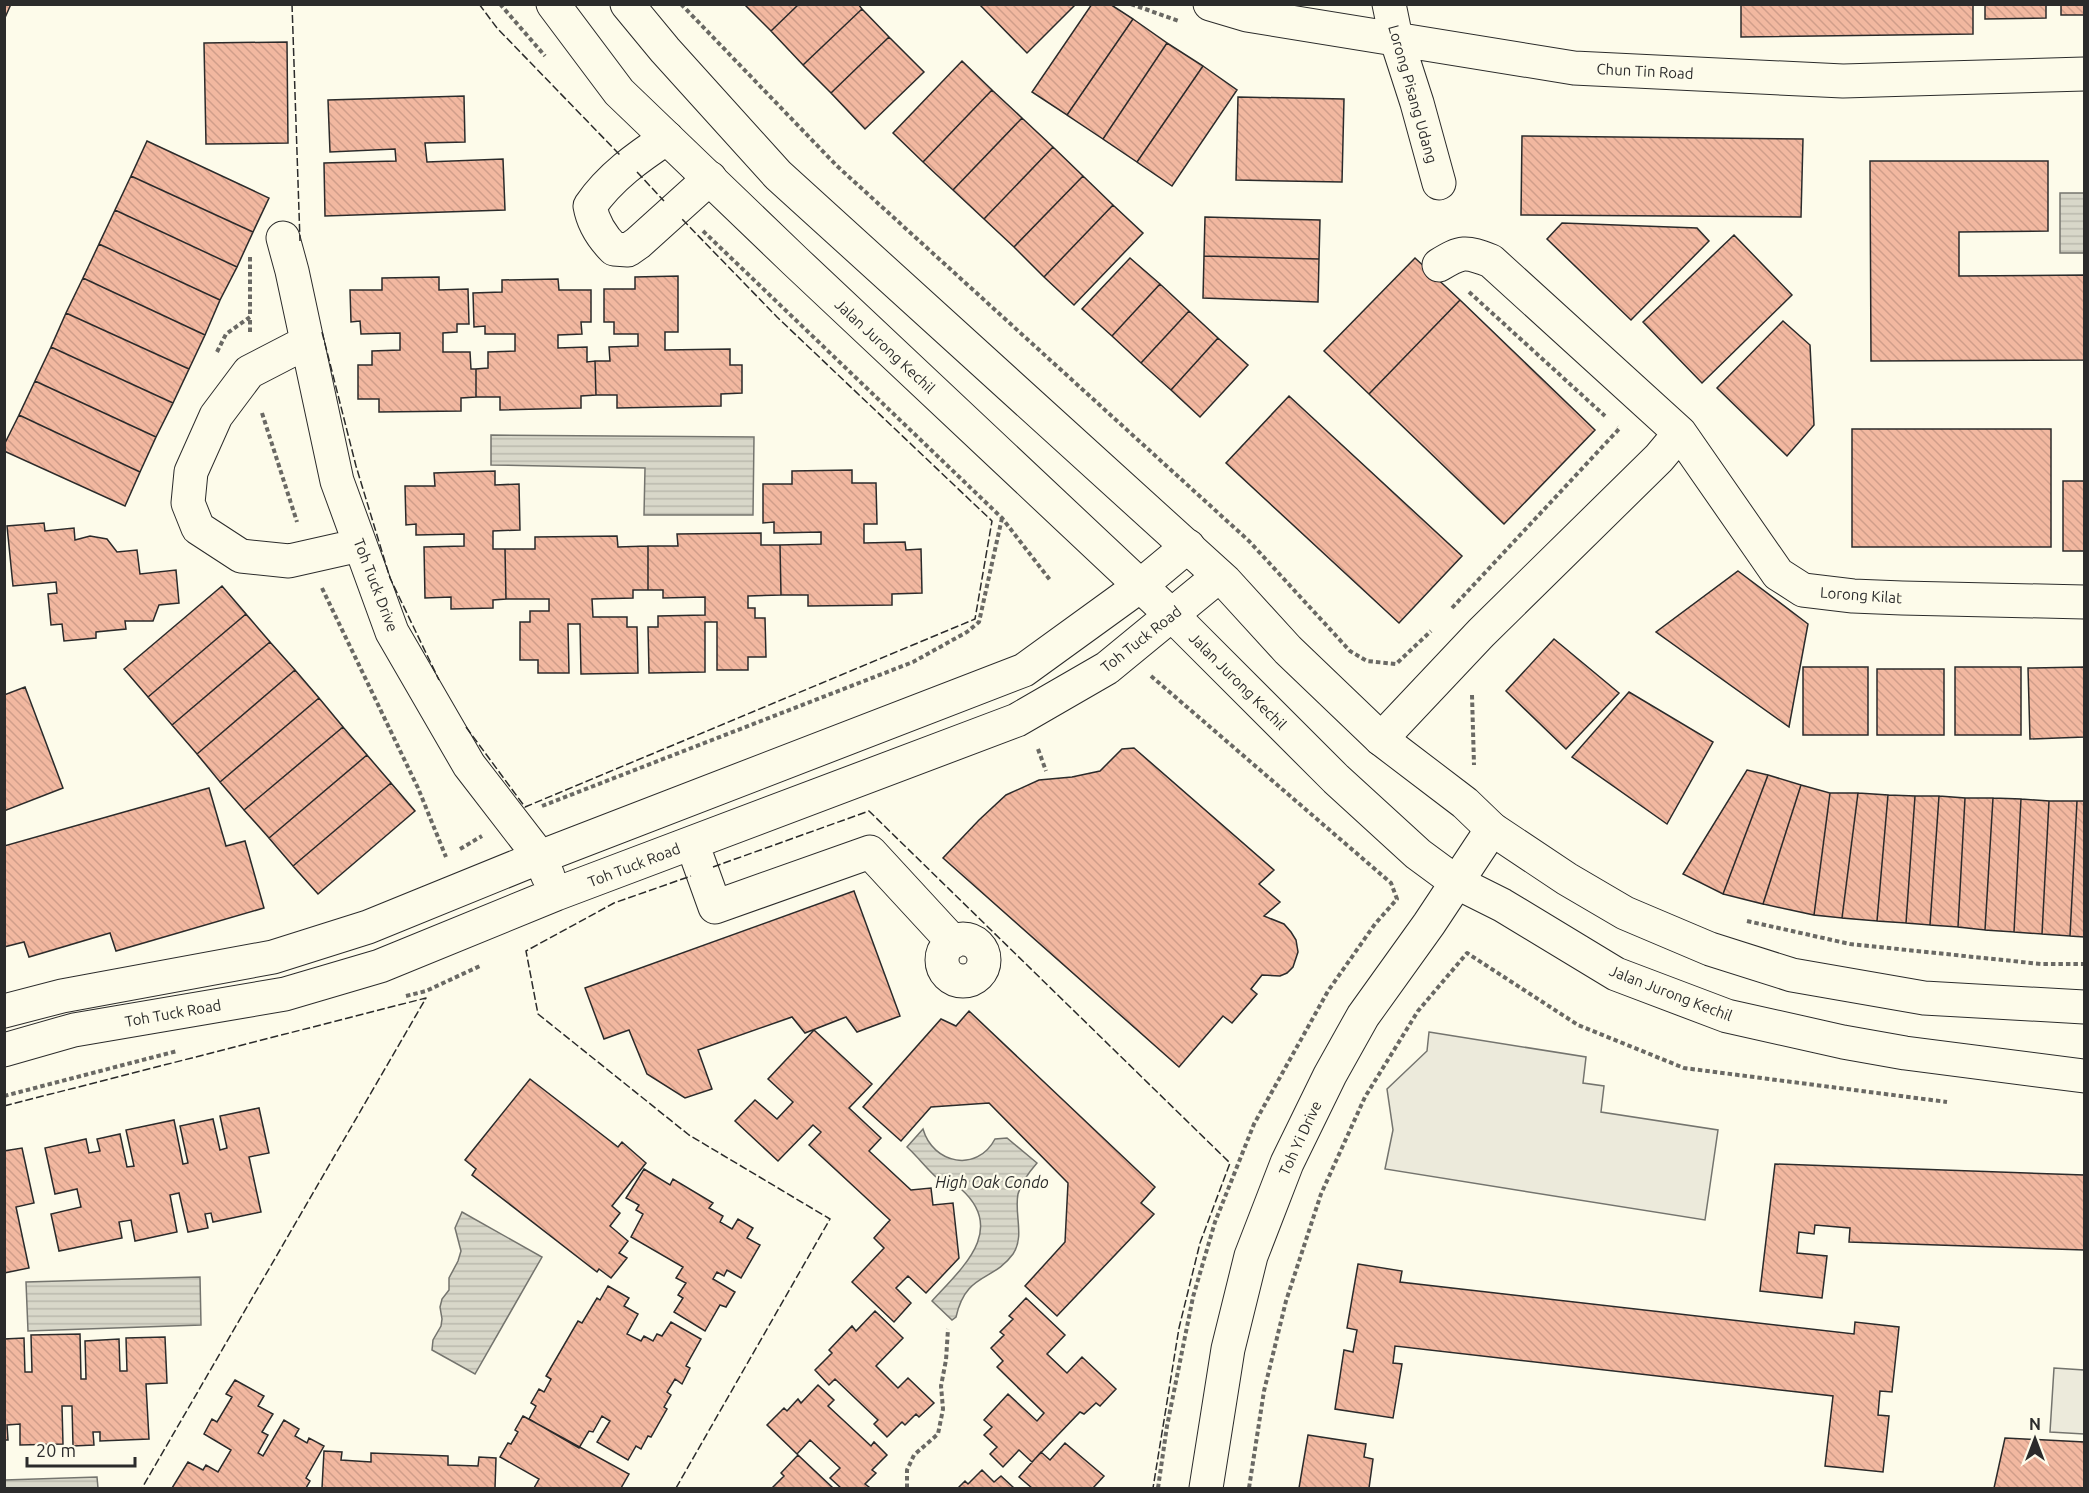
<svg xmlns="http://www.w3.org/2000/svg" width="2089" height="1493" viewBox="0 0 2089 1493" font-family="Ubuntu,sans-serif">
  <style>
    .parking { fill: #eceadb; stroke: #74746e; stroke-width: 1.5 }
    .water { fill: url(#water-rules); stroke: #74746e; stroke-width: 1.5 }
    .building { fill: url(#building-back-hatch); stroke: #2b2b2b; stroke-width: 1.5 }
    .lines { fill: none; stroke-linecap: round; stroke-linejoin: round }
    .minor-casing { stroke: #2b2b2b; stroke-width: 35 }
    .major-casing { stroke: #2b2b2b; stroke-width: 35 }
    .path { stroke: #6a6964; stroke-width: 4; stroke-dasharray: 4.5 3; stroke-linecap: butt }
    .minor { stroke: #fdfbea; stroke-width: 33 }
    .major { stroke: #fdfbea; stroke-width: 33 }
    .fence { stroke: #2b2b2b; stroke-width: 1.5; stroke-dasharray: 8 3; stroke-linecap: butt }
    .labels { text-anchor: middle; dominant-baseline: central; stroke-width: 4.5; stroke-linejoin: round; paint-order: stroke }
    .street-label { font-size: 15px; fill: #2b2b2b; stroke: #fdfbea }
    .water-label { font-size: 16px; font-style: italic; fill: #2b2b2b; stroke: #fdfbea }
  </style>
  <defs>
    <pattern id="water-rules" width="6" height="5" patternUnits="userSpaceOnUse" patternTransform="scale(1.5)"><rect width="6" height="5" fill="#d8d7c9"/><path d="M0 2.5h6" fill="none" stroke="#bab9ad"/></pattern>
    <pattern id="building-back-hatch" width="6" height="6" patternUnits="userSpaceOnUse" patternTransform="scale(1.5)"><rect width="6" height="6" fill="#f2b8a0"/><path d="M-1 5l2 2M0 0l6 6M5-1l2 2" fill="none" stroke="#d09e8a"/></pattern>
  </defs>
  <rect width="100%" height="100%" fill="#fdfbea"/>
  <path class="parking" d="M1429,1032L1586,1057L1583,1083L1604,1086L1601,1112L1718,1130L1705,1220L1385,1169L1393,1130L1387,1089L1427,1051Z
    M2054,1368L2084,1370V1434L2050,1432Z"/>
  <path class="water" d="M2060,193H2084V253H2060Z
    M491,435L754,437L753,515H644L645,468L491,465Z
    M923,1129C933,1164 977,1173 995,1139L1007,1138L1037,1163C1030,1171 1021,1183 1018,1194C1014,1214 1025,1236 1013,1254C993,1282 966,1272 956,1317L952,1320L932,1301C962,1268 1007,1230 961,1189C953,1183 943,1182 936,1177C926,1168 917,1156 907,1147Z
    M462,1212L542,1257L475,1374L432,1350L433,1340L441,1326L442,1319L440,1307L442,1299L449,1290V1278L458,1261L461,1251L455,1228Z
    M200,1277L201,1325L28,1331L26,1282Z
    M97,1477L98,1488H5V1480Z"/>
  <path class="building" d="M4,4H11L4,20Z
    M744,4H799L771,31Z
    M799,4H858L862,9L803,65L771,31Z
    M979,4H1076L1027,53Z
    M1092,4H1110L1133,19L1067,115L1032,92Z
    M1741,4H1973V34L1741,37Z
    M1985,4H2046V18L1985,19Z
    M2061,4H2084V15H2061Z
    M862,9L889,37L831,93L803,65Z
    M1133,19L1167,43L1103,139L1067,115Z
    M889,37L924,72L865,129L831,93Z
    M287,42L288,143L206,144L204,43Z
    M1167,43L1203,66L1137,162L1103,139Z
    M962,61L992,90L923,162L893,133Z
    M1203,66L1237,90L1172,186L1137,162Z
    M992,90L1022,118L953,190L923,162Z
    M464,96L465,142L425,143L427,162L503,159L505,210L325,216L324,163L396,161L395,149L330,152L328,100Z
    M1238,97L1344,99L1342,182L1236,180Z
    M1022,118L1053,147L984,219L953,190Z
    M1522,136L1803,139L1801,217L1521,215Z
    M147,141L269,198L253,232L131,176Z
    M1053,147L1083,176L1014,247L984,219Z
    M1870,161H2048V231L1959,232V276L2084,275V360L1871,361Z
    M131,176L253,232L237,267L115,210Z
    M1083,176L1113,205L1044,277L1014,247Z
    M1113,205L1143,233L1074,305L1044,277Z
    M115,210L237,267L220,300L99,244Z
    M1205,217L1320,220L1319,259L1204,256Z
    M1562,223L1697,228L1709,241L1631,320L1547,239Z
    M1734,235L1792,295L1702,383L1643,322Z
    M99,244L220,300L205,335L83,278Z
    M1204,256L1319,259L1318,302L1203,298Z
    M1130,258L1160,284L1112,336L1082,309Z
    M1415,258L1460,300L1369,394L1324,351Z
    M678,276V332H665V350L730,349V365H742V393L721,394V406L617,408V395H596L595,361H610L609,347L638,346V334H614V322H604V289H635V277Z
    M439,277V290L468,289L469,324H457V332L443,333V352H470L471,369H476V397L461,398V411L379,412V399H358V365H372V351L400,350V333L361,334L360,321L351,322L350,290H382V278Z
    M83,278L205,335L189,369L66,313Z
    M558,279L559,290H591V322H581L582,334L558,335V348L587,347V362L595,361L596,395L581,396V408L500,410V397H476V369L488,368V352L515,351V334H485V326L474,327L473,293L502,292V280Z
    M1160,284L1189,311L1141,363L1112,336Z
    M1460,300L1595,430L1504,524L1369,394Z
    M1189,311L1218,338L1171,390L1141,363Z
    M66,313L189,369L173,403L51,347Z
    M1783,321L1810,345L1814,425L1787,456L1717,388Z
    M1218,338L1248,365L1200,417L1171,390Z
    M51,347L173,403L156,437L35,381Z
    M35,381L156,437L140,472L19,415Z
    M1289,396L1462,556L1399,623L1226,463Z
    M19,415L140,472L125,506L4,451V445Z
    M1852,429H2051V547H1852Z
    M852,470V483H876L877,524H864V543L905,542L906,550L921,549L922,593L892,594V605L808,606V595H781L780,545L821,544V532L774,533V522L763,523V484H792V471Z
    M495,471V485L519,484L520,530L493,531V549H505L506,599L493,600V608L451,609V597L425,598L424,547L464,546V534L416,535V524L406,525L405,486H435L434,473Z
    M2063,481H2084V551H2063Z
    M44,523L45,531L74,528L75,540L90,536L107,539L117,552L137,550L140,574L176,570L179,603L159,605L153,621H125L126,629L96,632V638L64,641L62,624L51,625L48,594L57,593L56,582L13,586L7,526Z
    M761,533V545H780L781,595L748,596V608H755V618H765L766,657H748V670H717V622H705V672L649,673L648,627H658V616L705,615V597L663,598V590H648V546H678L677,534Z
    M617,536L618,547L648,546V590H633V598L592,599L593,617H627V627H637L638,673L581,674L580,624H568L569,673H538V660H520V622H530V611H549V599H506L505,549H535V537Z
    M1738,571L1808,624L1789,727L1656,632Z
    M222,586L246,614L148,697L124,669Z
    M246,614L270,642L172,725L148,697Z
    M1554,639L1619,693L1566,749L1506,691Z
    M270,642L295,670L197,754L172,725Z
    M1803,667H1868V735H1803Z
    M1955,667H2021V735H1955Z
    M2084,667V737L2030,739L2028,668Z
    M1877,669H1944V735H1877Z
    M295,670L319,698L220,782L197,754Z
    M25,687L63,788L4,811V695Z
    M1629,692L1713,742L1667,824L1572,757Z
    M319,698L343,727L244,810L220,782Z
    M343,727L367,755L269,838L244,810Z
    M1134,748L1274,870L1259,884L1280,902L1264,916L1284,924L1291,932L1296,940L1298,952L1293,967L1287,973L1280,976L1262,975L1251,989L1257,994L1232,1023L1223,1016L1179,1067L943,858L979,820L1006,795L1039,780L1072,777L1100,771L1122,749Z
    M367,755L391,783L293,866L269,838Z
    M1747,770L1768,775L1723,894L1683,874Z
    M1768,775L1801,785L1763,904L1723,894Z
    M391,783L415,811L318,894L293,866Z
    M1801,785L1830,793L1814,915L1763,904Z
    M209,788L226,846L245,841L264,908L116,951L110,933L29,957L24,942L4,947V846Z
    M1830,793H1858L1842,918L1814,915Z
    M1858,793L1888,795L1877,921L1842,918Z
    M1888,795L1915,796L1906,923L1877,921Z
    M1915,796H1939L1930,925L1906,923Z
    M1939,796L1965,798L1958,927L1930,925Z
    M1965,798H1993L1985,930L1958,927Z
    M1993,798L2021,799L2014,932L1985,930Z
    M2021,799L2049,801L2042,934L2014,932Z
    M2049,801H2077L2070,936L2042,934Z
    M2077,801H2084V937L2070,936Z
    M854,891L900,1016L857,1032L846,1017L805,1033L792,1017L698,1050L712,1089L685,1098L647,1074L629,1030L604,1039L585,988Z
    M969,1011L1155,1187L1141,1203L1154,1214L1057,1316L1025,1286L1065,1242L1068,1183L989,1103L931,1107L901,1141L863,1107L941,1019L956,1026Z
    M814,1030L872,1084L849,1108L881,1138L869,1151L911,1190L931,1188L933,1205L953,1203L959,1258L926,1293L908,1276L896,1288L911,1303L894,1322L852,1282L884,1248L874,1238L890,1220L809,1145L821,1132L813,1125L778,1161L735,1121L755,1100L777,1119L793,1102L768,1079Z
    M530,1079L618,1147L622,1142L646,1163L612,1206L620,1213L610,1226L628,1241L619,1253L627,1258L611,1278L599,1269L597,1272L472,1175L476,1169L465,1160Z
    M259,1108L269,1153L249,1157L261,1212L213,1222L211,1213L205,1214L208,1228L188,1232L179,1193L170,1195L177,1232L135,1241L131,1220L119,1222L122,1238L59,1251L51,1214L81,1207L77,1189L55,1194L45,1148L86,1139L89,1153L100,1151L97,1139L120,1134L127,1167L134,1166L126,1130L174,1120L183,1164L188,1163L180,1126L213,1119L220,1150L227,1148L220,1116Z
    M22,1148L34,1203L16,1207L29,1268L4,1273V1151Z
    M1775,1164L2084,1175V1250L1849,1242L1850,1228L1815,1225L1814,1234L1799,1232L1797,1253L1827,1256L1822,1298L1760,1291Z
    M644,1169L670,1185L673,1179L713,1203L709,1208L723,1216L720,1222L732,1229L738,1219L753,1228L747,1238L760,1245L741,1278L727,1270L724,1276L717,1272L713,1279L735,1292L726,1307L720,1305L705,1331L674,1312L683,1298L678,1295L686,1283L676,1278L683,1267L631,1237L643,1214L636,1210L639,1205L626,1198Z
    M1358,1264L1402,1271L1400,1282L1854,1334L1855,1322L1899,1327L1892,1392L1880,1391L1878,1415L1889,1416L1883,1472L1825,1466L1833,1396L1395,1346L1393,1363L1402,1364L1393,1418L1335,1409L1344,1350L1353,1352L1357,1330L1347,1328Z
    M608,1286L629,1298L624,1306L638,1314L627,1334L641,1341L644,1336L653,1341L657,1334L662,1336L671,1322L701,1339L686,1366L690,1368L682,1384L675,1379L667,1392L671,1395L664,1407L667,1409L651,1437L648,1436L641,1449L636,1446L628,1460L597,1442L610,1421L602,1416L593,1432L589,1431L579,1448L529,1419L536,1406L531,1403L539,1389L544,1392L551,1379L546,1376L578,1321L582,1323L597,1298L600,1300Z
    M1026,1298L1065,1335L1047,1354L1067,1373L1082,1357L1116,1389L1100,1406L1096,1403L1084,1414L1080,1412L1032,1462L1019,1450L1003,1467L990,1454L997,1447L984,1435L992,1427L984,1420L1008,1394L1037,1421L1044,1413L997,1367L1003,1361L991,1348L1004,1335L1000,1332L1013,1319L1009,1316Z
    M875,1311L903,1338L876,1366L898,1388L908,1378L934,1403L919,1417L916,1414L905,1425L902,1422L887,1437L874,1424L878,1420L835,1379L829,1385L815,1370L832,1353L829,1350L852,1326L856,1331Z
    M80,1334L81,1379H86L85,1341L119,1339L120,1371H127L126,1338L165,1337L167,1383L146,1384L149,1439L100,1441V1432H93L94,1445L73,1446L72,1406H62L63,1444L20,1445V1424L7,1425L8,1440H4V1339L24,1338L25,1372H32L31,1335Z
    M235,1380L264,1396L258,1406L273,1414L262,1432L268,1435L258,1453L263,1456L284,1420L299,1429L295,1436L307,1443L309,1438L324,1446L306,1478L310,1481L306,1488H172L188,1462L203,1470L206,1465L218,1472L231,1450L204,1434L212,1419L217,1422L232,1397L226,1394Z
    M818,1385L834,1400L828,1406L871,1446L874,1442L887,1455L872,1470L876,1473L865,1484L869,1487L868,1488H841L830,1478L840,1468L810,1440L797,1454L767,1425L784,1408L787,1411L798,1399L801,1403Z
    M523,1416L629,1474L621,1488H534L539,1479L500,1457L508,1443L511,1444L518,1432L515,1430Z
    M1308,1435L1366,1444L1364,1457L1373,1459L1369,1488H1299Z
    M2005,1438L2084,1442V1488H1994Z
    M1065,1443L1104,1476L1093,1488H1032L1019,1477L1041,1452L1050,1460Z
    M324,1451L342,1452L341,1460L371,1462V1453L448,1456V1465L478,1466L479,1457L496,1458L495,1488H322Z
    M798,1455L833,1488H772L784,1476L781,1473Z
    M982,1470L994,1482L1001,1476L1014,1488H958L965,1481L968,1484Z"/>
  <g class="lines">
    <g class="minor-casing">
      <path id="minor" d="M1210,4L1247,15L1574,68L1843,81L2084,74
        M1389,4L1396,38L1417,103L1439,183
        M667,138C638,157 610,177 590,206C593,223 602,237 614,249L628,250L638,243L710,178
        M283,238L292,271L337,481L392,632L469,765L540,857L548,876
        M1439,265C1462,251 1465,251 1491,261L1680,433L1778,574L1803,590L1853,596L1902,598L2084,602
        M307,342L249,372L216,416L191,472L188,503L198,528L241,556L289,561L360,545
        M1381,739L1481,633L1659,458L1680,433
        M692,843L715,907L870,852L953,942
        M942 960a21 21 0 1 1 42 0a21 21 0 1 1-42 0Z
        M4,1011L62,996L273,957L368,927L540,857L1024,670L1140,586L1188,546
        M4,1050L74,1030L285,994L380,966L556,894L1017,720L1107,668L1219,576
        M1206,1488L1228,1349L1251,1256L1287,1163L1330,1075L1363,1016L1429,924L1492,829"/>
    </g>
    <g class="major-casing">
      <path id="major" d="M553,4L619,92L795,261L1181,624L1336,779L1418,854L1456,882L1502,905L1616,974L1727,1016L1843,1042L1905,1053L2084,1076
        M627,4L665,50L778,175L1225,581L1288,650L1381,739L1465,803L1492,829L1567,879L1625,913L1710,949L1792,975L1924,998L2084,1007"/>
    </g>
    <path class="path" d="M500,4L545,56
      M681,4L837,166L1249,541L1350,651L1367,661L1396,664L1431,631
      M1131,4L1179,21
      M703,231L1002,518L1050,580
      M1469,292L1605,416
      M250,332V317
      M217,352L226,334L250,317V257
      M262,413L297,522
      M322,588L418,788L446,857
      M1452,608L1619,429L1617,427
      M1151,676L1391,883L1397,899L1375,924L1328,991L1254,1124L1215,1222L1193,1297L1167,1426L1158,1488
      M1472,695L1474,765
      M1038,749L1046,771
      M542,806L913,662L967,632L979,622L1002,518
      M460,849L482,836
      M1747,921L1850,944L2041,964H2084
      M406,996L426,991L482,965
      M4,1096L177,1051
      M907,1488V1470L914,1455L938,1434L943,1409L941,1386L946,1360L948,1329
      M1249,1488L1264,1391L1286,1301L1321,1194L1365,1097L1418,1011L1467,953L1578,1025L1684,1068L1947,1102"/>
    <use href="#minor" class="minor"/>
    <use href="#major" class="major"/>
    <path class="fence" d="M292,4L300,241
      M479,4L497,28L620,155
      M637,172L664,201
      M322,332L356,466L390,578L439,680
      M466,727L525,807L975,619L992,521L777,317L681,218
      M713,867L869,811L1230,1163L1200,1243L1179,1328L1153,1488
      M4,1106L426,998L142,1488
      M676,1488L830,1219L689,1135L538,1014L526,951L614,903L691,876"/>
  </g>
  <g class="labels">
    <g class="street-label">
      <text transform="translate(1645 71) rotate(3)">Chun Tin Road</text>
      <text transform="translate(1413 94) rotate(74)">Lorong Pisang Udang</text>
      <text transform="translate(885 346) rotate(43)">Jalan Jurong Kechil</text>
      <text transform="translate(376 585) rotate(69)">Toh Tuck Drive</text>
      <text transform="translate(1861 595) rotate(4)">Lorong Kilat</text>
      <text transform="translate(1141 639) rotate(-38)">Toh Tuck Road</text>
      <text transform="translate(1238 681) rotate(45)">Jalan Jurong Kechil</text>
      <text transform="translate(634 865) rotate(-21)">Toh Tuck Road</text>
      <text transform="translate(1671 993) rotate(21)">Jalan Jurong Kechil</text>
      <text transform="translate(173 1013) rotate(-10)">Toh Tuck Road</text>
      <text transform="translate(1300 1138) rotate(-65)">Toh Yi Drive</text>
    </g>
    <g class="water-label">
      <text x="992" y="1182">High Oak Condo</text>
    </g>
  </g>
  <rect width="2089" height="1493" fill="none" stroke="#2b2b2b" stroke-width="12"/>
  <g transform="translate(2035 1439)" stroke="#fdfbea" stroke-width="4.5" paint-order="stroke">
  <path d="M0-4.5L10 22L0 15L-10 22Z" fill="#2b2b2b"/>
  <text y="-9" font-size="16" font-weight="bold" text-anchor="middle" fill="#2b2b2b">N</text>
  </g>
  <path d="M27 1457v9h108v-9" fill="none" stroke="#2b2b2b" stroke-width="3"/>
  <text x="36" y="1457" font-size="18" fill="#2b2b2b" stroke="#fdfbea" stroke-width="4.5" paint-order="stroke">20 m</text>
</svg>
